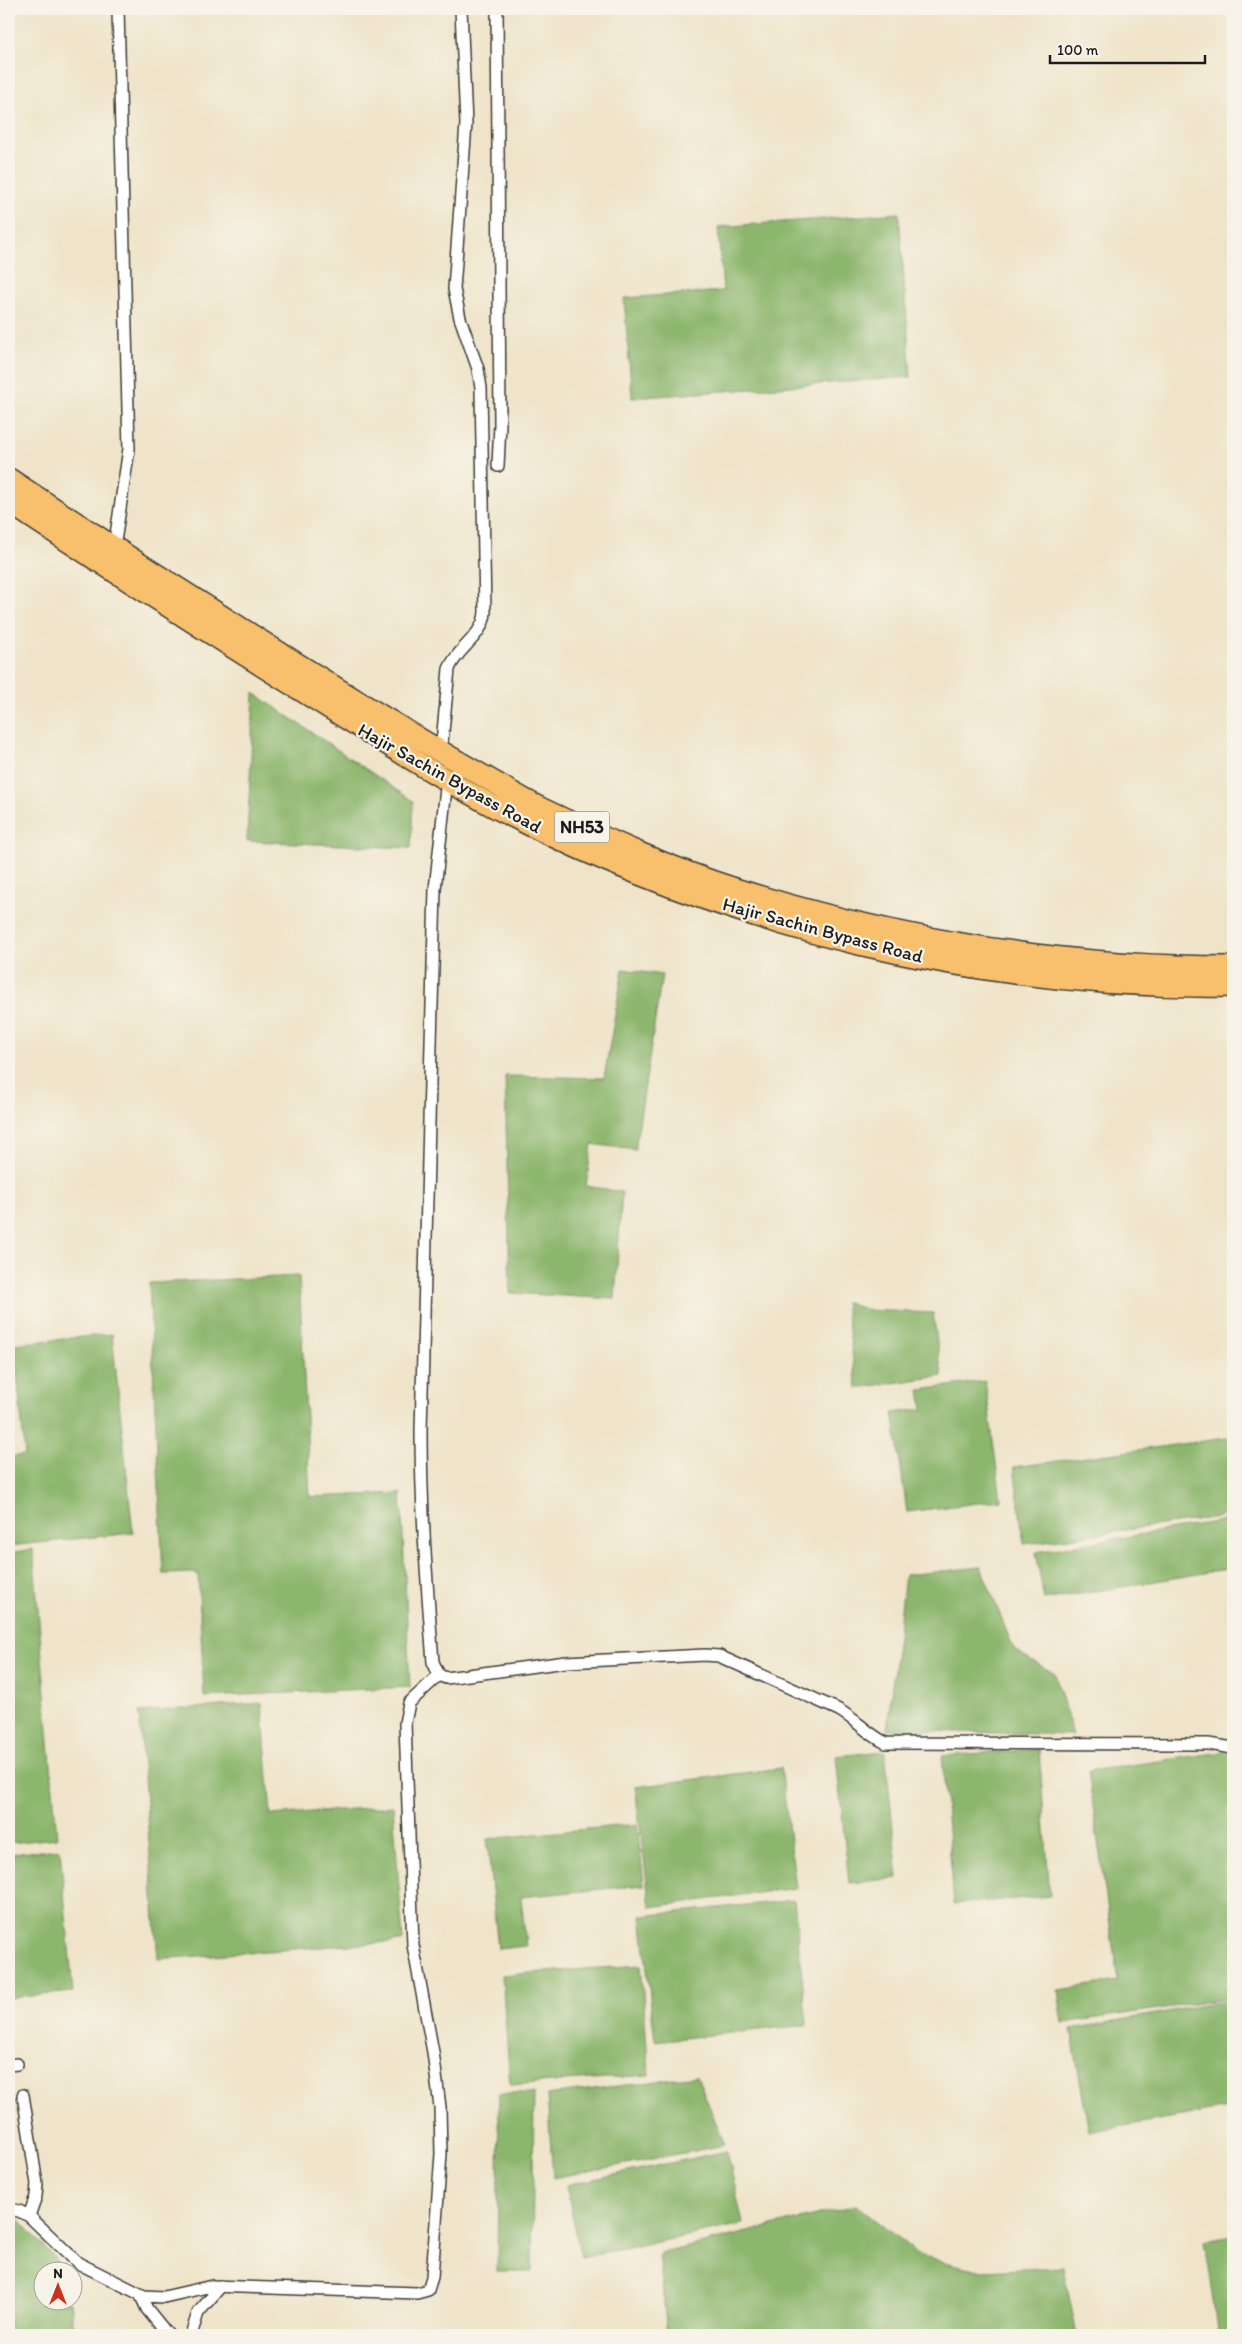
<svg xmlns="http://www.w3.org/2000/svg" width="1242" height="2344" viewBox="0 0 1242 2344" font-family="Itim,sans-serif">
  <style>
    .forest { fill: #8cb66d; stroke: #546944 }
    .lines { fill: none; stroke-linecap: round; stroke-linejoin: round }
    .street-casing { stroke: #3c3a36; stroke-width: 14 }
    .highway-casing { stroke: #3c3a36; stroke-width: 24 }
    .street { stroke: #fff; stroke-width: 11 }
    .highway { stroke: #f8bf6c; stroke-width: 21 }
    .labels { text-anchor: middle; dominant-baseline: central; stroke-width: 4.5; stroke-linejoin: round; paint-order: stroke }
    .shield { fill: #f7f3e8; stroke: #5e5c59; stroke-width: 1 }
    .shield-label { font-size: 18px; font-weight: bold; fill: #1c1c1c }
    .street-label { font-size: 19px; fill: #1c1c1c; stroke: #f7f3e8 }
  </style>
  <rect width="100%" height="100%" fill="#f7f3e8"/>
  <filter id="ink" filterUnits="userSpaceOnUse"><feTurbulence type="fractalNoise" baseFrequency=".02" numOctaves="2"/><feDisplacementMap in="SourceGraphic" scale="10" xChannelSelector="R" yChannelSelector="G"/><feConvolveMatrix kernelMatrix="1 2 1 2 8 2 1 2 1" color-interpolation-filters="sRGB"/></filter>
  <filter id="wash" filterUnits="userSpaceOnUse"><feTurbulence type="fractalNoise" baseFrequency=".0096" numOctaves="4" result="noise"/><feDisplacementMap in="SourceGraphic" scale="20" xChannelSelector="R" yChannelSelector="G"/><feGaussianBlur stdDeviation="1.12" result="paint"/><feColorMatrix in="noise" values="0 0 0 0 0 0 0 0 0 0 0 0 0 0 0 0 0 1.4 0 .05"/><feComposite in="paint" operator="in"/></filter>
  <g filter="url(#wash)">
    <rect width="100%" height="100%" fill="#efe4c9"/>
    <path class="forest" d="M899,213L911,377L632,398L624,298L723,291L718,227Z
      M254,693L413,801L411,848L247,841Z
      M623,969L662,975L635,1150L592,1144L586,1186L622,1192L615,1299L510,1293L505,1076L604,1078Z
      M299,1276L310,1497L401,1493L410,1687L204,1697L198,1573L163,1574L149,1283Z
      M845,1302L867,1310L933,1313L942,1376L857,1388Z
      M112,1334L133,1533L9,1546V1457L25,1455L14,1344Z
      M985,1381L1001,1500L907,1512L893,1413L923,1409L920,1390Z
      M1233,1437V1515L1024,1544L1014,1467Z
      M1233,1519V1568L1044,1600L1036,1552Z
      M33,1549L57,1838L9,1843V1553Z
      M981,1567L1014,1650L1055,1674L1073,1735L887,1730L905,1575Z
      M262,1703L271,1815L393,1806L403,1941L158,1959L139,1712Z
      M1039,1749L1050,1896L954,1904L942,1756Z
      M885,1751L898,1878L849,1883L836,1756Z
      M1230,1751L1233,1775V1998L1063,2023L1058,1990L1118,1981L1088,1771Z
      M781,1768L796,1888L650,1907L635,1787Z
      M637,1824L644,1885L521,1897L526,1946L498,1949L487,1839Z
      M60,1849L73,1992L9,1998V1854Z
      M794,1900L807,2025L655,2041L641,1916Z
      M641,1965L649,2075L510,2085L502,1975Z
      M1233,2000V2107L1089,2132L1071,2029Z
      M697,2076L725,2145L553,2178L547,2095Z
      M499,2093H534L532,2271H497Z
      M727,2151L743,2224L581,2258L566,2185Z
      M856,2205L922,2257L983,2271L1063,2267L1077,2335H667L659,2254Z
      M20,2220L65,2270V2271L42,2272V2302H70L75,2335H9V2221Z
      M1233,2235V2335H1218L1204,2240Z"/>
  </g>
  <g filter="url(#ink)">
    <g class="lines">
      <g class="street-casing">
        <path id="street" d="M497,9L500,424L498,466
          M114,548L129,449L118,9
          M441,753L449,669C457,648 484,636 485,612L481,388L478,369L460,318L454,289L466,124L461,9
          M447,779L435,889L421,1431C421,1509 427,1585 433,1662L439,1675L446,1678L566,1662L705,1655L719,1656L839,1710C856,1720 869,1735 886,1743L1208,1744L1233,1748
          M9,2065L17,2064
          M23,2095L37,2184L36,2196L29,2216
          M9,2209L19,2211L29,2216L78,2263L144,2296L164,2297L212,2286L417,2293L428,2290L432,2277L441,2154L440,2107L433,2052L413,1945L405,1723L409,1703L439,1675
          M140,2294L147,2309L168,2335
          M191,2335L198,2313L221,2286"/>
      </g>
      <g class="highway-casing">
        <path id="highway" d="M9,479C110,546 213,611 315,675C371,710 426,744 483,776C503,787 522,799 542,809C605,839 669,868 735,889C896,940 1064,967 1233,967
          M9,502C108,568 208,632 309,695C376,737 442,780 512,816C733,929 985,990 1233,986"/>
      </g>
      <use href="#street" class="street"/>
      <use href="#highway" class="highway"/>
    </g>
  </g>
  <g class="labels">
    <rect class="shield" x="554.5" y="811.5" width="55" height="31" rx="4"/>
    <g class="shield-label">
      <text x="582" y="827">NH53</text>
    </g>
    <g class="street-label">
      <text transform="translate(450 778) rotate(29)">Hajir Sachin Bypass Road</text>
      <text transform="translate(823 930) rotate(15)">Hajir Sachin Bypass Road</text>
    </g>
  </g>
  <rect width="1242" height="2344" fill="none" stroke="#f7f3e8" stroke-width="30"/>
  <g transform="translate(58 2286)"><circle r="24" fill="#f7f3e8" stroke="#9f9d96"/>
  <path d="M0-4L9 19L0 12L-9 19Z" fill="#c8321e"/>
  <text y="-8" font-size="14" font-weight="bold" text-anchor="middle" fill="#1c1c1c">N</text>
  </g>
  <path d="M1050 55v8h155v-8" fill="none" stroke="#1c1c1c" stroke-width="2.5"/>
  <text x="1057" y="55" font-size="15" fill="#1c1c1c" stroke="#f7f3e8" stroke-width="4" paint-order="stroke">100 m</text>
</svg>
